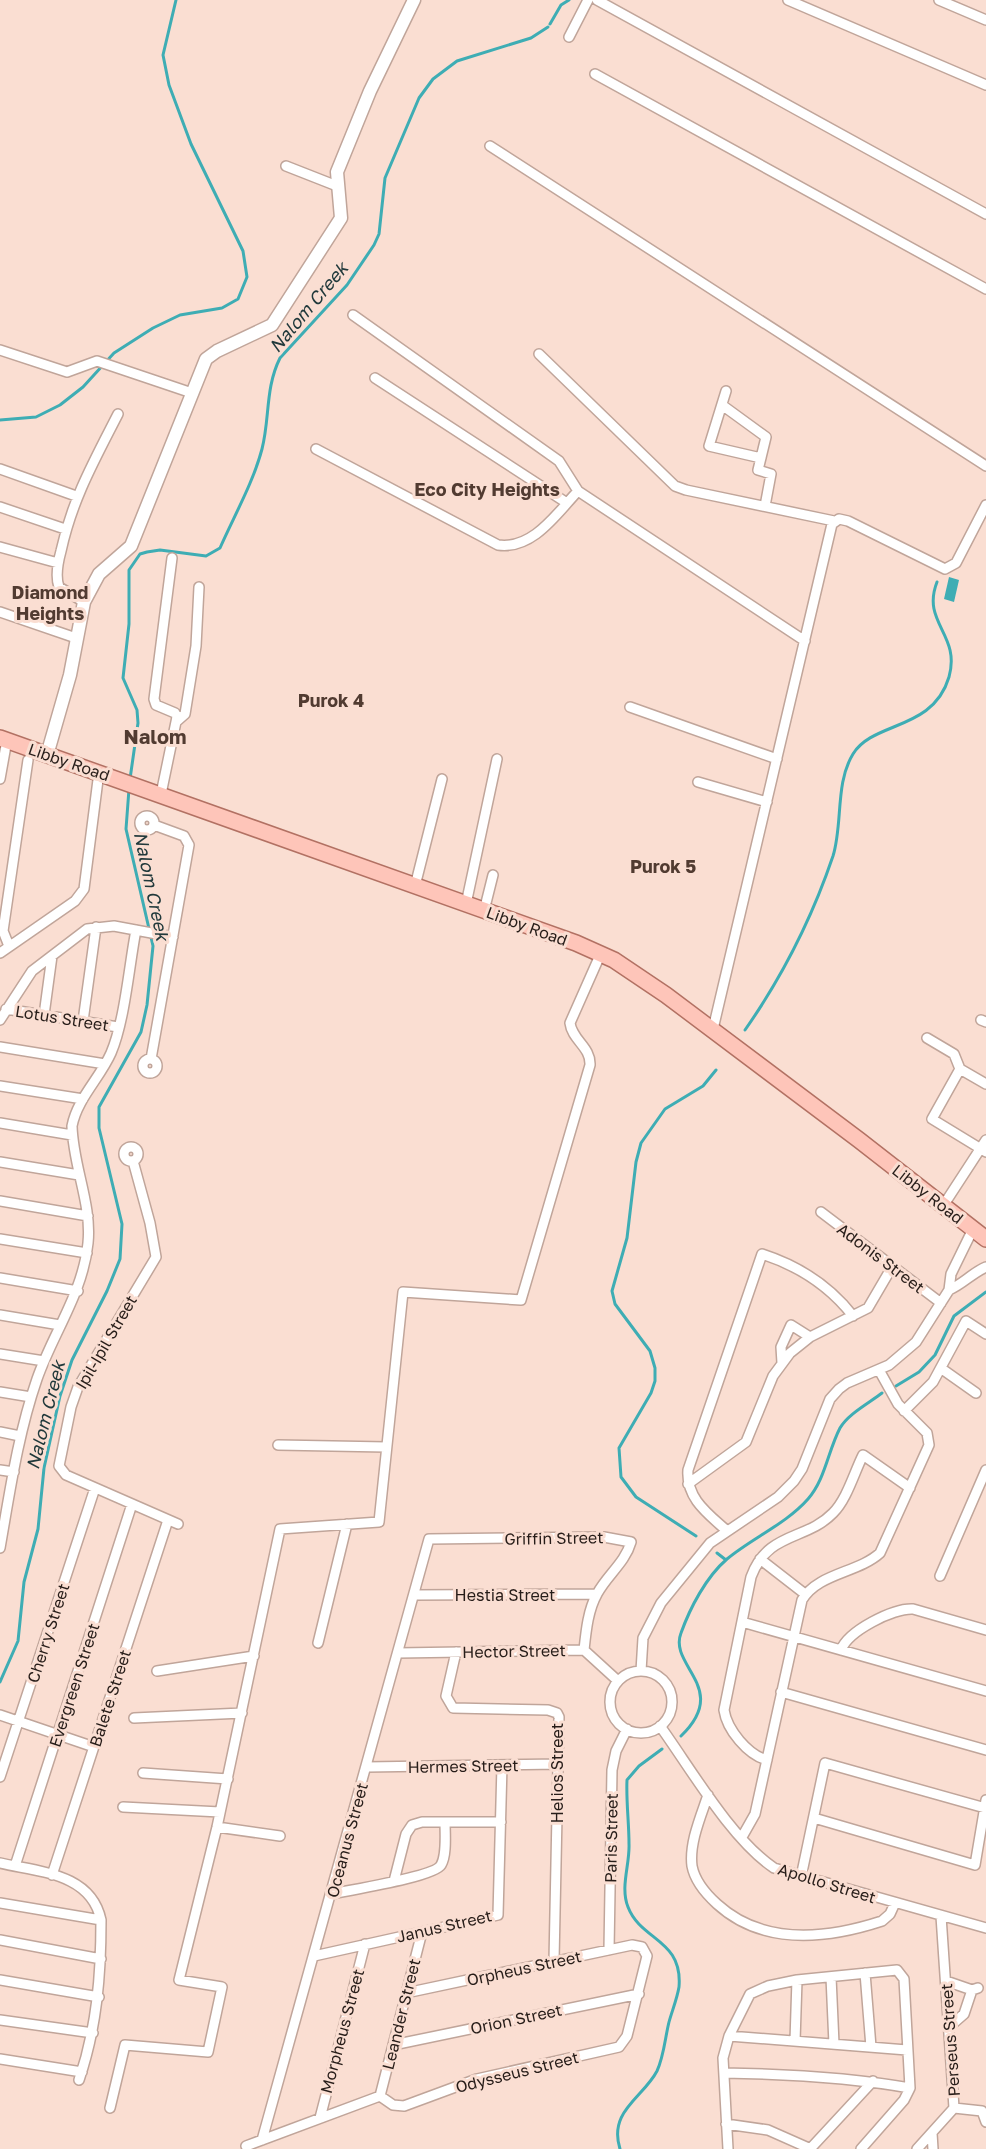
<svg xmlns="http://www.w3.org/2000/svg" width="986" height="2149" viewBox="0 0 986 2149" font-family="'Golos Text',sans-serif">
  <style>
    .water { fill: #3eadb4 }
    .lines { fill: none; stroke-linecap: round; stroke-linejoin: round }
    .stream { stroke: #3eadb4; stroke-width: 3 }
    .minor-casing { stroke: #c0a59a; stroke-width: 12 }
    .tertiary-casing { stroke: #c0a59a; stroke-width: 15 }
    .primary-casing { stroke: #b27163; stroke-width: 18 }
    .minor { stroke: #fff; stroke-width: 9 }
    .tertiary { stroke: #fff; stroke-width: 12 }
    .primary { stroke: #fec5b9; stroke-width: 15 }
    .labels { text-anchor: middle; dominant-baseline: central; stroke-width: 6; stroke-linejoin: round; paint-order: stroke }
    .street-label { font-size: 16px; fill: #271d19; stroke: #faded2 }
    .water-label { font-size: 18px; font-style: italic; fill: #21393b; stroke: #faded2 }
    .neighbourhood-label { font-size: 18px; font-weight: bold; fill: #513b31; stroke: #faded2 }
    .quarter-label { font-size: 20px; font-weight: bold; fill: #513b31; stroke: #faded2 }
  </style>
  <rect width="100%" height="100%" fill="#faded2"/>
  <path class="water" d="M949,577L959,580L954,602L944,599Z"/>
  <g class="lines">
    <path class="stream" d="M550,24L561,5L569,0
      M0,420L36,417L60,405L83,387L114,353L153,328L180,315L222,308L238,299L247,277L243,251L191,144L169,85L163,55L176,0
      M130,779L138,723L137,710L123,678L129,624V570L140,554L147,552L160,550L206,556L220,548C234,516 253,483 262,449C270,418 265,388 280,358L347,285L374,245L379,234L385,178L419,98L433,79L457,61L531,38L548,27
      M745,1030C782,977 812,918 833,856C843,824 835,783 853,754C873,721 933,731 949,677C961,634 921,623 937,582
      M896,1386L919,1372L935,1355L954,1316L986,1292
      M696,1536L636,1497L621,1477L619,1448L651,1393L655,1381V1368L650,1351L615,1304L612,1291L627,1238L636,1162L641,1143L665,1109L703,1086L716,1070
      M717,1553L726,1560
      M0,1682L18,1641L24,1582L38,1529L44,1468L60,1396L72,1360L107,1291L120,1259L122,1224L99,1128V1107L141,1032L147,1005L153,946L126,829L129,789
      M681,1736C731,1688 668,1666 681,1633C690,1608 706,1577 727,1559C752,1538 786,1524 808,1499C825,1480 828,1451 840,1428C848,1414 869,1403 882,1393
      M620,2149C608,2111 643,2098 657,2071C664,2056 665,2038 669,2022C672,2011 677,1999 679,1987C683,1939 641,1941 628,1907C620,1887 630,1864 629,1844C629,1822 626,1801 627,1780L639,1766L662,1749"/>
    <g class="minor-casing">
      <path id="minor" d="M597,0L986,214
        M788,0L986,85
        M939,0L986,20
        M569,37L588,0
        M595,74L986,289
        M490,146L986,466
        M286,166L337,186
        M353,315L559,461L578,491L805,641
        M0,350L67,372L97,361L192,393
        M539,354L675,486L686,490L834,521
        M375,378L567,503
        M726,391L709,446L761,458
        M722,405L766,437L758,470L771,474L765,506
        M316,449L498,545C533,550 557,513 578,491
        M0,469L76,496
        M0,507L65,529
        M0,547L58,563
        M84,602L59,587C55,576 58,562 61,551C72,500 94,461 118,414
        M0,612L76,638
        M630,707L777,759
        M177,721L185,714L196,646L199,587
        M0,779L7,740
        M698,782L767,802
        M161,794L177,717L175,713L156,705L154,699L172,558
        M140 823a7 7 0 1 1 14 0a7 7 0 1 1-14 0Z
        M415,886L442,779
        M466,904L497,759
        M484,911L493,875
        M9,946L3,931L28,760
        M0,953L75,901L84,889L99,772
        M6,1009L118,1027
        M44,1015L52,956
        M0,1020L32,971L87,929L114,926L173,937
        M981,1020L986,1022
        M83,1021L96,927
        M713,1029L832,524L839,519L848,521L945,569L956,563L986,505
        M927,1038L954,1054L960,1069
        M0,1047L105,1064
        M151,1059L189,845L184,836L154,825
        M143 1066a7 7 0 1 1 14 0a7 7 0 1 1-14 0Z
        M960,1069L932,1119L986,1152
        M960,1069L986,1084
        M0,1086L83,1099
        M0,1123L72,1135
        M124 1154a7 7 0 1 1 14 0a7 7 0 1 1-14 0Z
        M133,1161L150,1223L156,1257L78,1387L71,1407L59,1466L66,1475L178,1524
        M0,1162L79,1175
        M0,1201L88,1216
        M943,1206L986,1140
        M821,1212L941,1303
        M0,1239L87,1253
        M0,1278L78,1291
        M949,1290C963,1284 972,1273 986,1267
        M0,1315L60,1325
        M0,1354L44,1361
        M782,1363L781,1347L791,1325L810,1337
        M942,1369L976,1393
        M0,1392L31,1397
        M904,1411L933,1382L966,1321L986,1334
        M0,1432L20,1436
        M278,1445L386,1447
        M0,1470L14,1472
        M688,1484L746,1442L773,1376L790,1353L810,1337L868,1308L892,1267
        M726,1530C707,1513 686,1498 688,1470L762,1254C799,1266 829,1285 853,1316
        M0,1548C10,1491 18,1434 37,1379C53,1333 83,1293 88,1243C92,1204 73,1166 72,1126C77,1099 100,1078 111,1053C125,1020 129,966 136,930
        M760,1559L805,1594
        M940,1576L986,1470
        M414,1595L596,1594
        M742,1622L986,1691
        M318,1643L347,1524
        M841,1650C848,1631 893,1608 913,1609L986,1630
        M456,1652L446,1696L453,1708L548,1710L557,1713L559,1717L554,1961
        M398,1653L584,1650L618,1681
        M157,1671L254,1656
        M641,1671L643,1638L661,1603L710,1543L778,1497L794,1481L802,1469L830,1399L839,1389L847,1383L889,1365L916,1342L949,1290L951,1274L973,1229
        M610 1702a31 31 0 1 1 62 0a31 31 0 1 1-62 0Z
        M781,1692L986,1750
        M0,1715L94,1747
        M134,1718L242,1713
        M660,1726C691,1769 731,1839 774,1868L986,1928
        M767,1760C748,1755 727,1730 724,1710L751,1577C768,1531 806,1541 833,1513C847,1499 854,1473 863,1455L910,1488
        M367,1767L559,1764
        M143,1773L228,1779
        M0,1777L95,1488
        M708,1795C701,1816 689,1843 692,1866C695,1882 706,1894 717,1904C763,1946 827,1939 882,1921L890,1914L895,1903
        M123,1807L220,1812
        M814,1818L975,1865L986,1800
        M217,1827L280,1836
        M742,1837L755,1814L802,1600C818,1573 858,1573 880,1553L929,1445L927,1433L898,1404L879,1370
        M0,1863C39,1872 91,1873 101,1920C101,1975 97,2027 79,2080
        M15,1866L132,1504
        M52,1875L168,1520
        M801,1877L825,1763L985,1808
        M394,1881L406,1834L412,1825L422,1822H501
        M332,1894C349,1890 434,1877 441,1865C447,1855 445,1834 445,1822
        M0,1903L101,1920
        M0,1940L101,1959
        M609,1950L612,1770L616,1751L627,1729
        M314,1956L498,1915L502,1765
        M865,1973L871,2047
        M831,1977L834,2044
        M0,1980L99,1997
        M946,1981L972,1990L978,1988
        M0,2020L93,2033
        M949,2027L964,2014L972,1990
        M729,2036L907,2050
        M795,2041L797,1980
        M393,2045L639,1994
        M0,2059L82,2072
        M724,2073C787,2074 848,2077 910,2088
        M380,2096L393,2105L404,2106L477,2079L619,2047L627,2036L647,1956L642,1947L632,1945L406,1993
        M380,2096L422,1932
        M110,2108L125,2045L208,2052L222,1987L179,1980L217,1827L280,1529L379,1522L403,1292L521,1300L590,1065C591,1047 572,1040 570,1023L601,953
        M954,2108L982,2111
        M982,2111L986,2122
        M320,2118L365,1944
        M726,2124L768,2130L811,2149
        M932,2133L933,2149
        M262,2140L429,1539L604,1537L631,1542C625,1563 607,1575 597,1594C588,1610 586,1631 584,1650
        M246,2146L380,2096
        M728,2149L723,2058L729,2036L750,1994L768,1986L797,1980L897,1970L904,1979L910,2088L904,2100L861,2149
        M810,2149L873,2081
        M917,2149L954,2108L941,1916"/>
    </g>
    <g class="tertiary-casing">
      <path id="tertiary" d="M47,755L70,675L84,602L99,574L131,546L206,359L217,351L272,325L341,218L337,172L370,91L414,0"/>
    </g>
    <g class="primary-casing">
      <path id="primary" d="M0,738L576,943L614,960L666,995L859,1140L986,1239"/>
    </g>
    <use href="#minor" class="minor"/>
    <use href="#tertiary" class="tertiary"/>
    <use href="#primary" class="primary"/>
  </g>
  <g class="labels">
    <g class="street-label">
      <text transform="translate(69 762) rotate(19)">Libby Road</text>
      <text transform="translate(527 926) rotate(20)">Libby Road</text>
      <text transform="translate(62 1018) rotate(9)">Lotus Street</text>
      <text transform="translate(928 1194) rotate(38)">Libby Road</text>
      <text transform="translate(881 1258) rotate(37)">Adonis Street</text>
      <text transform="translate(106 1342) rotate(-60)">Ipil-Ipil Street</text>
      <text transform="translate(554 1538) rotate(-1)">Griffin Street</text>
      <text x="505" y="1595">Hestia Street</text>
      <text transform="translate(48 1633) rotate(-72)">Cherry Street</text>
      <text transform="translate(514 1651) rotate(-1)">Hector Street</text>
      <text transform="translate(74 1685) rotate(-72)">Evergreen Street</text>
      <text transform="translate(110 1698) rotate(-72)">Balete Street</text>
      <text transform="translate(463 1766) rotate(-1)">Hermes Street</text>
      <text transform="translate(557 1773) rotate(-90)">Helios Street</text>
      <text transform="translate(611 1838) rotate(-89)">Paris Street</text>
      <text transform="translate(347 1840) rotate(-75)">Oceanus Street</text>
      <text transform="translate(827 1883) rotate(17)">Apollo Street</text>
      <text transform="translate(444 1926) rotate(-13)">Janus Street</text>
      <text transform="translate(524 1968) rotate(-12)">Orpheus Street</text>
      <text transform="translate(401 2014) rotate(-76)">Leander Street</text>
      <text transform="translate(516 2019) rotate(-12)">Orion Street</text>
      <text transform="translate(342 2031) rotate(-75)">Morpheus Street</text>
      <text transform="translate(950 2040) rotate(-94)">Perseus Street</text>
      <text transform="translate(517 2072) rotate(-14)">Odysseus Street</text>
    </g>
    <g class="water-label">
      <text transform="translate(308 307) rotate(-50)">Nalom Creek</text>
      <text transform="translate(152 886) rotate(78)">Nalom Creek</text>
      <text transform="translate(45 1415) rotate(-76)">Nalom Creek</text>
    </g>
    <g class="neighbourhood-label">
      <text x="487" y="489">Eco City Heights</text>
      <text x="50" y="592">Diamond<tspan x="50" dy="21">Heights</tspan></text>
      <text x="331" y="700">Purok 4</text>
      <text x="663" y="866">Purok 5</text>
    </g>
    <g class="quarter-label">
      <text x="155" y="736">Nalom</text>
    </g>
  </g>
</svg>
